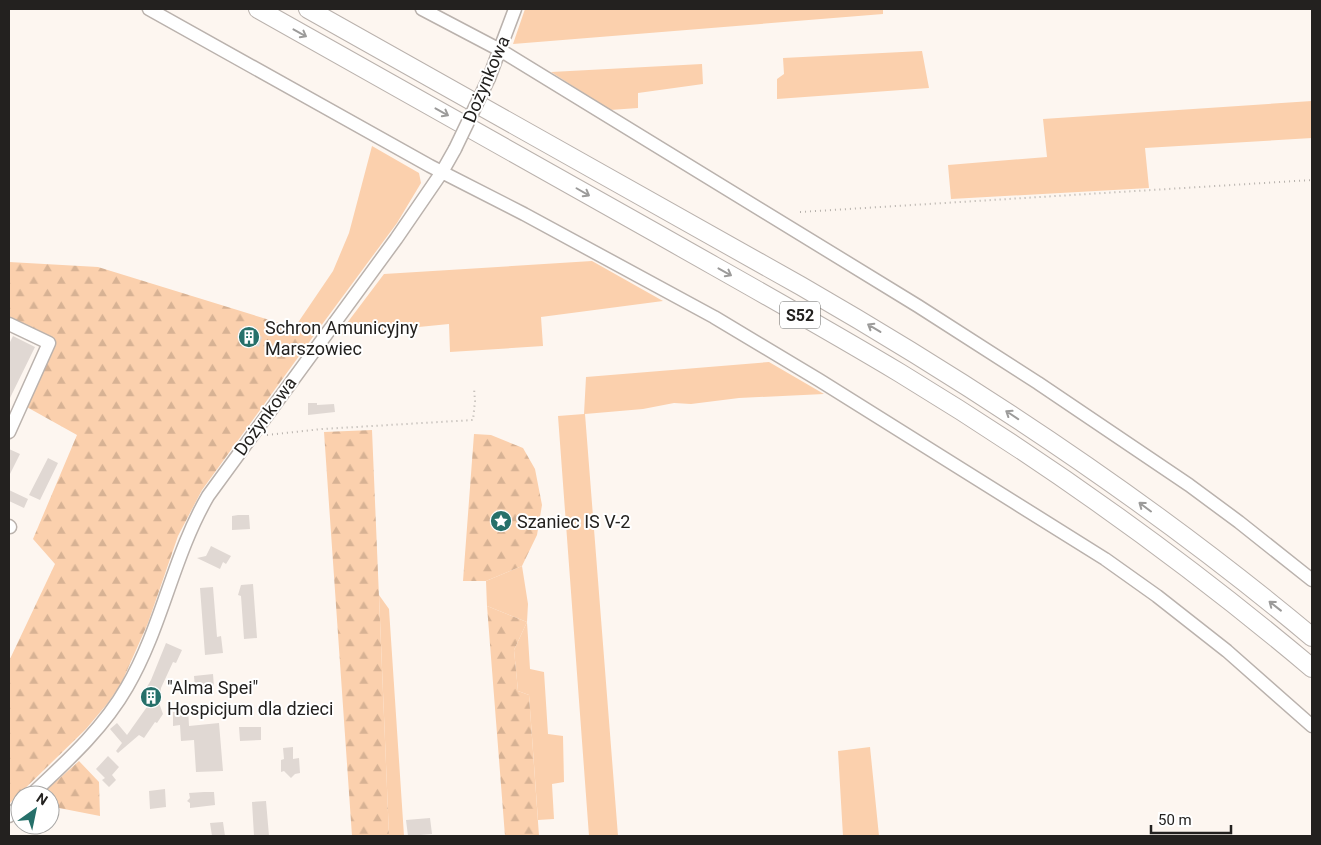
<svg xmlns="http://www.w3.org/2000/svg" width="1321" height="845" viewBox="0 0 1321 845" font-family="Roboto,sans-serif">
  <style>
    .green { fill: #fbd0ad }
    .forest { fill: url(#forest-firs) }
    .building { fill: #e0d8d3 }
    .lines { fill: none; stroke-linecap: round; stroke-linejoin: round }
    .minor-casing { stroke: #bab2ad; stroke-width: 15 }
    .highway-casing { stroke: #bab2ad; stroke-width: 20 }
    .path { stroke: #b5b0ab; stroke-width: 2; stroke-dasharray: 1 4; stroke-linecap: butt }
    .minor { stroke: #fff; stroke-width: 12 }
    .highway { stroke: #fff; stroke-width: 18 }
    .minor-bridge-casing { stroke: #bab2ad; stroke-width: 15; stroke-linecap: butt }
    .minor-bridge { stroke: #fff; stroke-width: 12 }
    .oneway { stroke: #9c9b9a }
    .labels { text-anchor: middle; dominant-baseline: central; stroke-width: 4; stroke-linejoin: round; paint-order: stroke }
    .shield { fill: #fff; stroke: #656462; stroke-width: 1 }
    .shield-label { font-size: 16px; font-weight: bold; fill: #23211f }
    .street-label { font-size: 18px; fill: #23211f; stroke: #fff }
    .poi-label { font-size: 18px; fill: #23211f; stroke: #fff; text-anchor: start }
  </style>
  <defs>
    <pattern id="forest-firs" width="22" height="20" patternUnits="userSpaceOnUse" patternTransform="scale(1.25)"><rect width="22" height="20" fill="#fbd0ad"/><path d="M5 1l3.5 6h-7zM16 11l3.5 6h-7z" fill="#d7b294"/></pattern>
  </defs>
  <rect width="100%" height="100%" fill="#fdf6f0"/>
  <path class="green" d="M525,9H883V14L513,44Z
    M922,51L929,88L777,99V79L784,74L783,58Z
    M702,64L703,84L638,93V108L610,110L551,72Z
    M1312,101V138L1145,148L1149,188L951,199L948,165L1047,157L1043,119Z
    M372,146L419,173L421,183L397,223L315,334L295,327L333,271L349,233Z
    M592,261L663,301L541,317L543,346L450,352L449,324L338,335L384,274Z
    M769,362L824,394L739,398L691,404L674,403L643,409L585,414L618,836H589L558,416L584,414L586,377Z
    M522,566L528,604L527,622L530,669L544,672L548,734L563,736L564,782L552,784L554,819L538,820L529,695L518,691L514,650L527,622L487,606L486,581Z
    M379,595L389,609L404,836H389Z
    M870,747L879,836H843L838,751Z"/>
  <path class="forest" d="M9,262L98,267L315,334L202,490L178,536L148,623L121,684L107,704L86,729L9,804V661L55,564L33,539L77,435L25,406L53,343L56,341L9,319Z
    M372,430L389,836H352L324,432Z
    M474,434L491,435L523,448L535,469L542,505L537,535L522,566L486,581H463Z
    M487,606L527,622L514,650L518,691L529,695L539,836H505Z
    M79,761L99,782L100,816L59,808L50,798V795H47L44,792Z"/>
  <path class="building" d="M240,328L262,337L259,347L237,338Z
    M13,336L35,347L9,400V344Z
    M308,403H317V405L334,404L335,412L308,415Z
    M9,449L20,454L9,476Z
    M48,458L58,463L40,500L29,495Z
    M9,490L28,499L24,508L9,501Z
    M238,515H249L250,529L232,530V516Z
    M211,546L231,556L226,564L223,562L220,569L197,558L206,556Z
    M253,584L257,638L244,639L241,596L238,595L241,585Z
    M213,587L217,637L221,636L223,653L205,655L200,588Z
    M166,643L182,650L176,663L173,662L161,688L159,703L163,714L157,723L155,722L144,738L139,735L118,753L116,751L122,743L110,729L117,723L127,735L149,704L140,699L151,680Z
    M213,674L214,687L195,688L194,676Z
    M188,707L189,726L219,723L223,771L196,772L194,740L181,741L180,725L173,726V712H180L181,708Z
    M239,727H261V740L240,741Z
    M293,747V759L299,758L300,773L295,774L291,778L284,771L281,772V760L284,759L283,748Z
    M108,756L119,767L112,775L116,780L109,787L102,780L105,778L96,769Z
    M165,789L166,807L150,809L149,791Z
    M204,792H214L215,805L190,808V803L187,801L190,798L189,793Z
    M266,801L269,836H254L252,802Z
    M430,818L432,834L408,836L406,820Z
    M223,822L225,836H212L210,823Z"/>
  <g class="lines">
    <g class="minor-casing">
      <path id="minor" d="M149,9L430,166L524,214L714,317L819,380L1105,559L1157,596L1227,651L1312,726
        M422,9L500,50L918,306L1038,383L1189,485L1239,522L1312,580
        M489,78L515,9
        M9,324L49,343L9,432
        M9,526L10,527
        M31,795C66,762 103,729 127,687C162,627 173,556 208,496L396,239L442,172L455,149
        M9,816L20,805"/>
    </g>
    <g class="highway-casing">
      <path id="highway" d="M258,9C390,84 523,158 656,233C737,279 820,325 900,373C1042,459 1185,561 1312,668
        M308,9L801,286C980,389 1153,504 1312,637"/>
    </g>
    <path class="path" d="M800,212L1312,180
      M267,435L322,429L473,420L475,401L474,388"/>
    <use href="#minor" class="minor"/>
    <use href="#highway" class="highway"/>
    <g class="minor-bridge-casing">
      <path id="minor-bridge" d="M455,149L489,78"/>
    </g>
    <use href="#minor-bridge" class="minor-bridge"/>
  </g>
  <defs><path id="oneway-shaft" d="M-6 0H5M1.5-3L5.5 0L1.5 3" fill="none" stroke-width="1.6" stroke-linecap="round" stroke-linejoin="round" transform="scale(1.25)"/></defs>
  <g class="oneway">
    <use href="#oneway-shaft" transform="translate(300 33) rotate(29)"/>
    <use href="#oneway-shaft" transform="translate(442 112) rotate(29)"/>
    <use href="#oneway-shaft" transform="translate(583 192) rotate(30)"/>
    <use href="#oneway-shaft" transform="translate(725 272) rotate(29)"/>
    <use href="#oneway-shaft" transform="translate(874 328) rotate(-149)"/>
    <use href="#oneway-shaft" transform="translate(1012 415) rotate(-146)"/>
    <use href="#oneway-shaft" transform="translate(1145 507) rotate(-143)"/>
    <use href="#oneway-shaft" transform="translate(1275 606) rotate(-142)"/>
  </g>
  <defs>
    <g id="building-disc" transform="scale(1.125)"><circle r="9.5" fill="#26706a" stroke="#fff"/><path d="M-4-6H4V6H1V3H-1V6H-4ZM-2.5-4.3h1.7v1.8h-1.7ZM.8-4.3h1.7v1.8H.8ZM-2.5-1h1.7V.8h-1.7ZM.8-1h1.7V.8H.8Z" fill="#fff"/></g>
    <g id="sight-disc" transform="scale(1.125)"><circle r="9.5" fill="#26706a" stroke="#fff"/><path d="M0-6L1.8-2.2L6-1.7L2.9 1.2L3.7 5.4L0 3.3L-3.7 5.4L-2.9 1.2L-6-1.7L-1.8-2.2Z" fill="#fff"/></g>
  </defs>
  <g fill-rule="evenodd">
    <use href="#building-disc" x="249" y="337"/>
    <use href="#sight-disc" x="501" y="521"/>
    <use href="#building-disc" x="151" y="697"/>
  </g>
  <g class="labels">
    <rect class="shield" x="780" y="301.5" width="40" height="27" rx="4"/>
    <g class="shield-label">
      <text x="800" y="315">S52</text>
    </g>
    <g class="street-label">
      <text transform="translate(486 79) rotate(-67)">Dożynkowa</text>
      <text transform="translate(265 416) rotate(-54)">Dożynkowa</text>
    </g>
    <g class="poi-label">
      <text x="265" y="327">Schron Amunicyjny<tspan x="265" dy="21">Marszowiec</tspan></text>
      <text x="517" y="521">Szaniec IS V-2</text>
      <text x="167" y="687">"Alma Spei"<tspan x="167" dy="21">Hospicjum dla dzieci</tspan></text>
    </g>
  </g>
  <rect width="1321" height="845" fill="none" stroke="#23211f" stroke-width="20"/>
  <g transform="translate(35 810) rotate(33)"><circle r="24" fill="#ffffff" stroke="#a7a6a5"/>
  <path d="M0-4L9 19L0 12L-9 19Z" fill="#26706a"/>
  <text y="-8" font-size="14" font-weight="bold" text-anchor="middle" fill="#23211f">N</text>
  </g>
  <path d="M1151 825v8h80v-8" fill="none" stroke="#23211f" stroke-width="2.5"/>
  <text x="1158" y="825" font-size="15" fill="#23211f" stroke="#ffffff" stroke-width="4" paint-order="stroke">50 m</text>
</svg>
